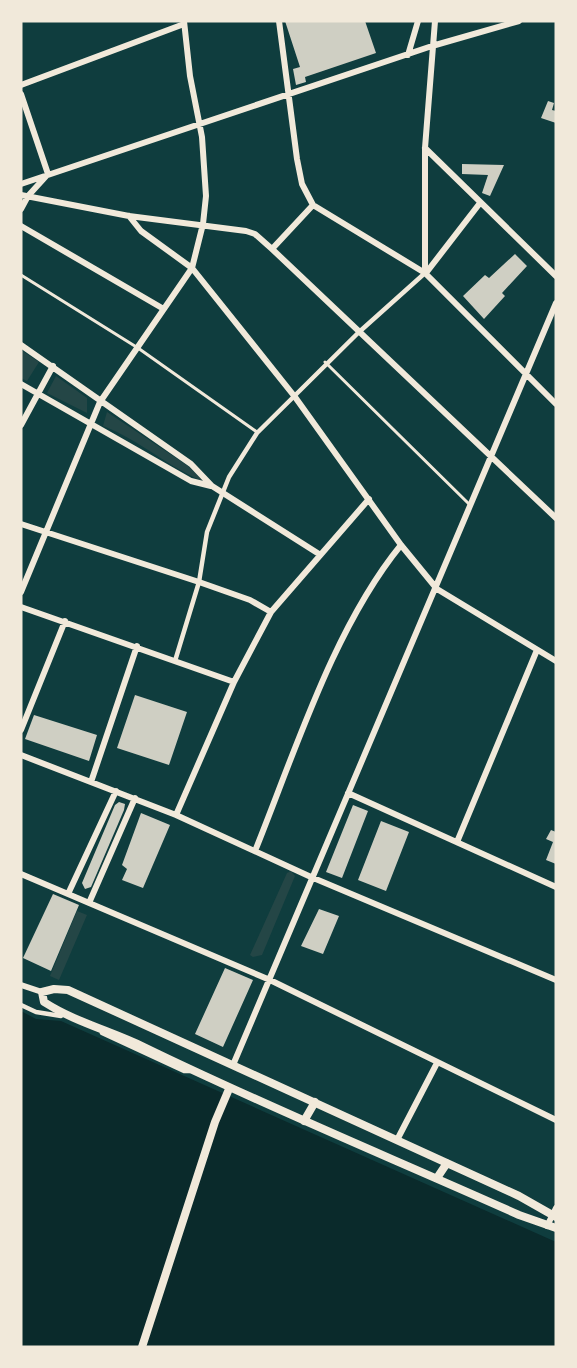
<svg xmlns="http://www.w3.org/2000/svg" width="577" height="1368" viewBox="0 0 577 1368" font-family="'Noto Sans',sans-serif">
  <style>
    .green { fill: #244646 }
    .water { fill: #0a2a2b }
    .building { fill: #cfcfc3 }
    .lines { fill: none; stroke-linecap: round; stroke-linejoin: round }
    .service { stroke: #f1e9da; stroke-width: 3 }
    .pedestrian { stroke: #f1e9da; stroke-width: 4.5 }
    .minor { stroke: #f1e9da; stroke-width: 6 }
    .tertiary { stroke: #f1e9da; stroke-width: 8 }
  </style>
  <rect width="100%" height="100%" fill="#0f3d3e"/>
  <path class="green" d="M21,350L39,362L27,381L21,378Z
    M56,376L87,398V413L47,393Z
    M107,412L188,466L205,482C169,468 140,440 103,426Z
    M291,871L295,876L262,955L253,957L250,955L287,873Z
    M77,911L87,915L59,980L50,976Z"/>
  <path class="water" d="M21,1011L36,1019L61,1021L556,1242V1347H21Z"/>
  <path class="building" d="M285,21H365L376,53L305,77L306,82L296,85L293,69L300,67Z
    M548,101L554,103L552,110L556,111V123L541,118Z
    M462,164L504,165L490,196L482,193L488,175L462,174Z
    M515,254L527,266L502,293L505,296L484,319L463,296L485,275L489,278Z
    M135,695L187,712L169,765L117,748Z
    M34,715L97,735L89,761L25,739Z
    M119,802L125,804L124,810L91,887L85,889L82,883L115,805Z
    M353,805L368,811L342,878L326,872Z
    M141,813L170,825L143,888L122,880L127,869L122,865Z
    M381,821L409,832L386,891L358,880Z
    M551,830L556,832V864L546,860L553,842L546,839Z
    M53,894L79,905L51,971L23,958Z
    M319,909L339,916L323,954L301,946Z
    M225,968L253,980L223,1047L195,1034Z"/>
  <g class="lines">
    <path class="service" d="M21,275L138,348L257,432
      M325,362L469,504"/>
    <path class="pedestrian" d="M175,661L199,582L207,532L229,477L257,433L358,333L425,273
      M21,1005L36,1012L61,1016
      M102,1033L184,1071H190"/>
    <path class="minor" d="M279,21L297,159L302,184L313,205L425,273L556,404
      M408,55L418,21
      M21,85L184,24
      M21,94L48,174L28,196L21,209
      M425,148L556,276
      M21,184L432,46L519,21
      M21,195L129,216L246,231L255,234L272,249L313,205
      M129,216L141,231L192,268L295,397L401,545L437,589L556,661
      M21,226L162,308
      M272,249L556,518
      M425,273V148L435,21
      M426,273L480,203
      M21,345L191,464L212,486L319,554
      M21,384L191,481L211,486
      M21,425L53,366
      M21,524L199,582L250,600L271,612
      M21,592L100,402L192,268L203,224L206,196L202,137L190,76L184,21
      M21,607L234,682
      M21,730L65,621
      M21,755L176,815L311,877L556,980
      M91,782L137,646
      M348,793L556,887
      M176,815L234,682L271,612L369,499
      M457,842L537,650
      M255,851C295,752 334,627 401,545
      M21,874L270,980L556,1120
      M68,894L116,791
      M89,903L135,798
      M21,985L42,992
      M233,1065L556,303
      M397,1140L437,1063
      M547,1226L556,1208"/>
    <path class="tertiary" d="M304,1121L315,1102
      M437,1178L447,1163
      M556,1217L519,1196L68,990L54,989L42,992L44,1002C75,1022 111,1031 144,1047C267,1107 394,1159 519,1215L556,1228
      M142,1347L215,1122L229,1089"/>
  </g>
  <rect width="577" height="1368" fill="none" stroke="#f1e9da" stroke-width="45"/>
</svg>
